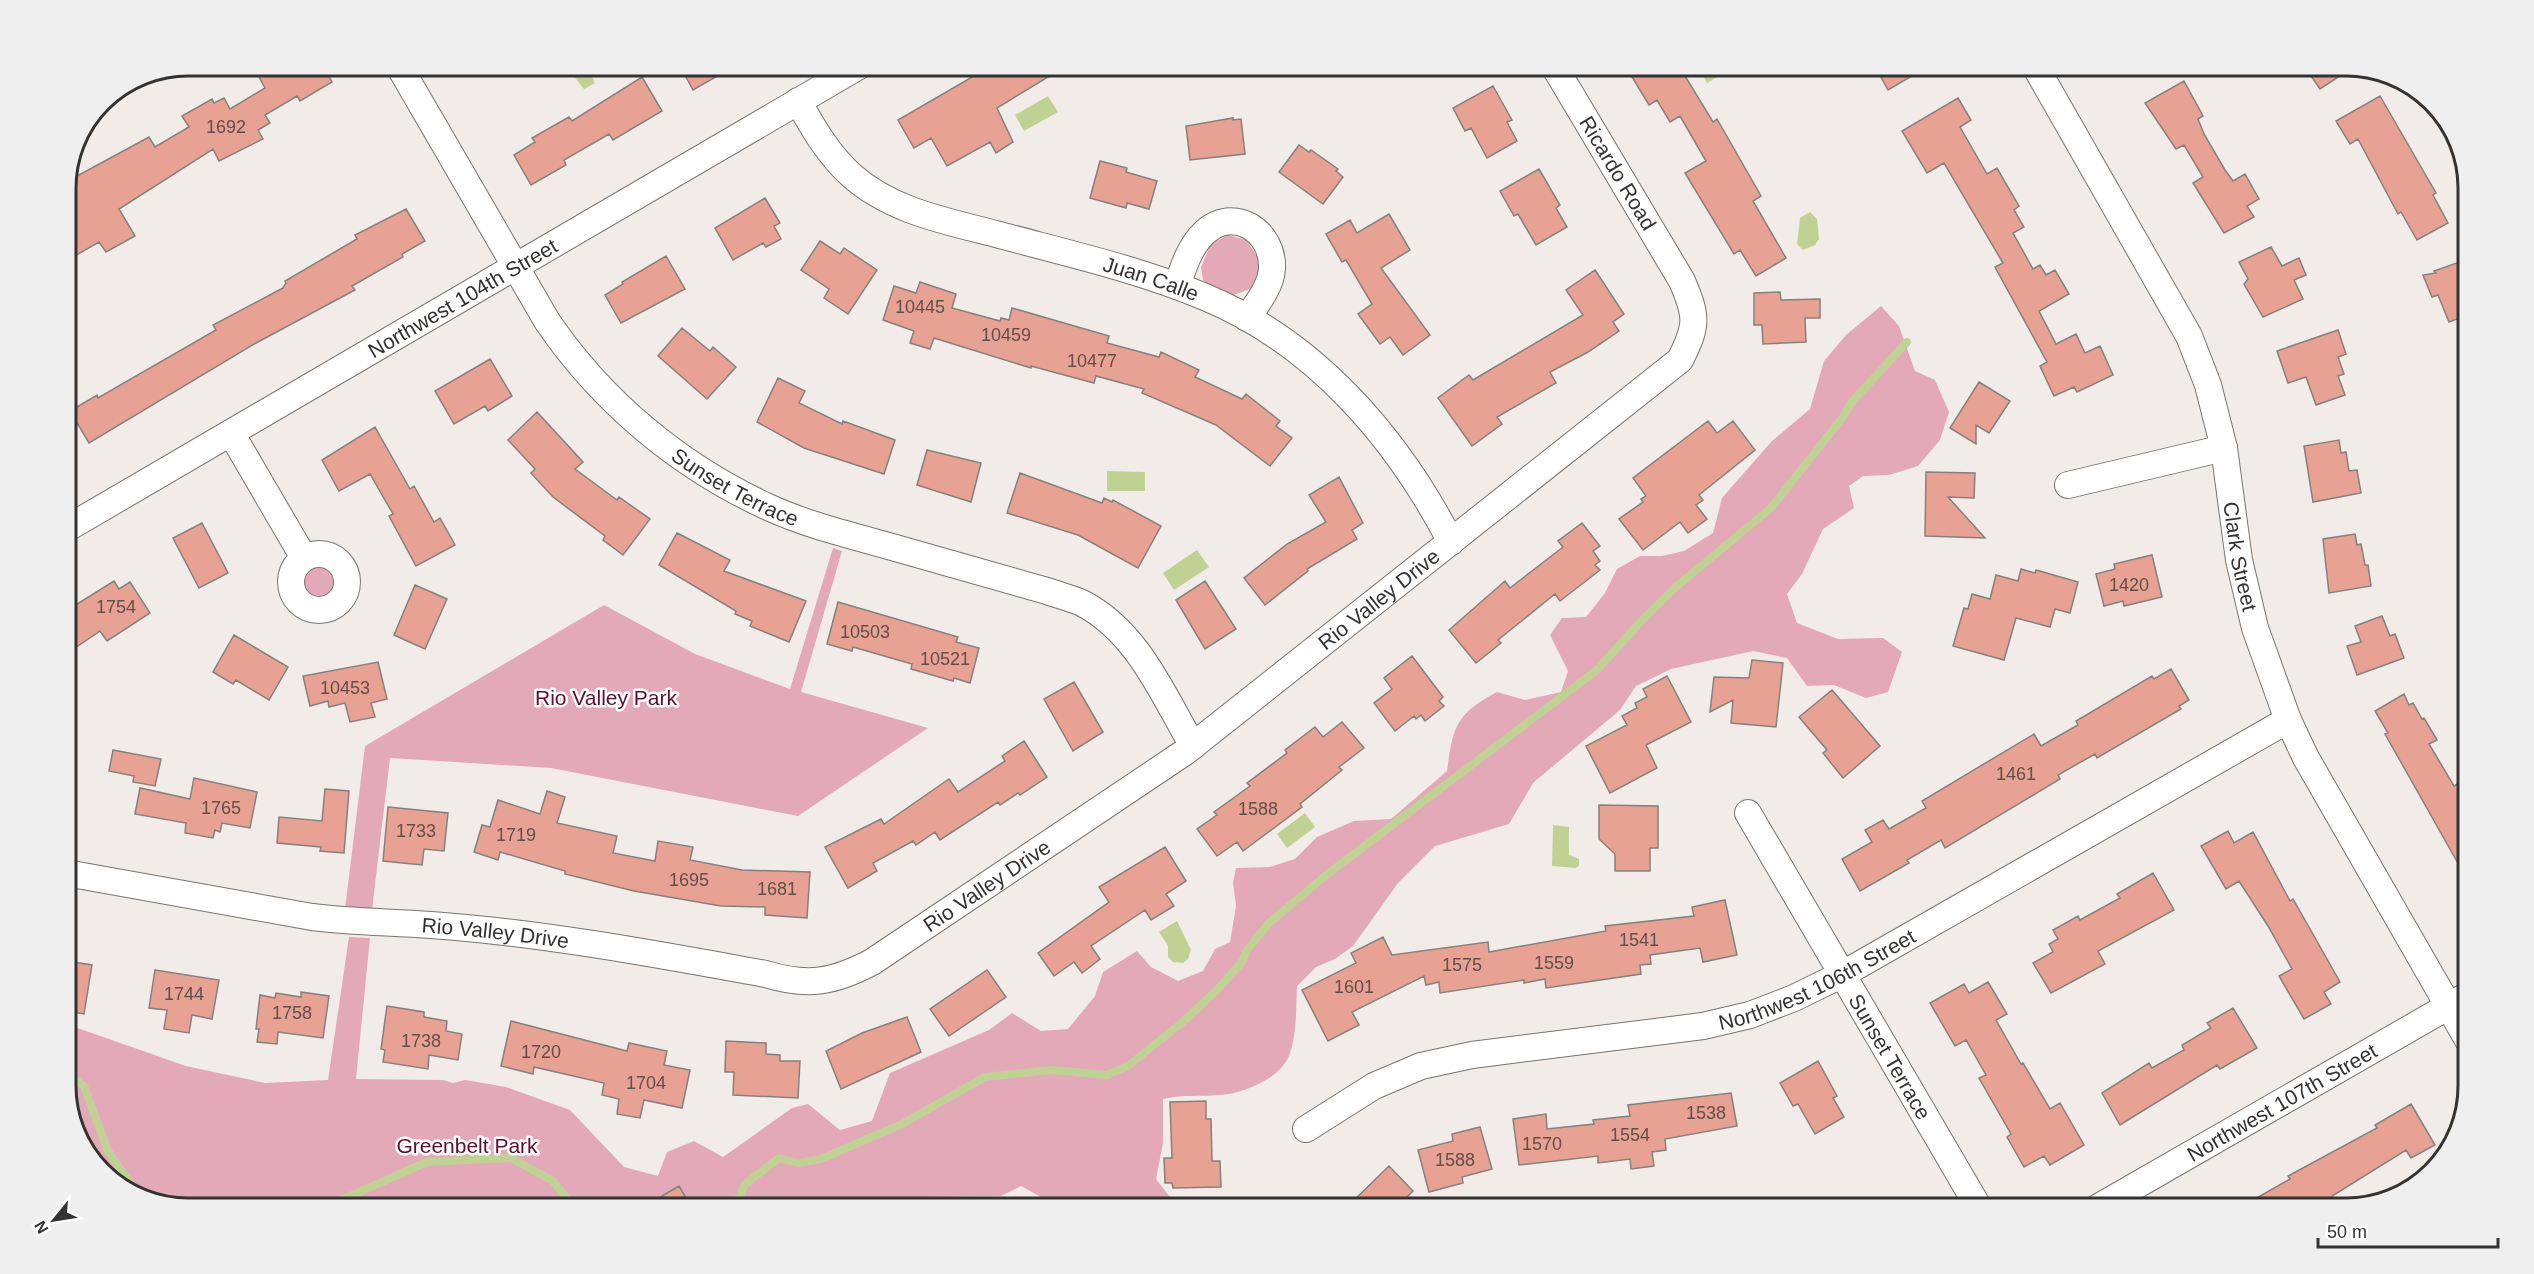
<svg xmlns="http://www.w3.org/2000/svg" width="2534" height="1274" viewBox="0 0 2534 1274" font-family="Arial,sans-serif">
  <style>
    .green { fill: #e3a9b8 }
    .water { fill: #c0d293 }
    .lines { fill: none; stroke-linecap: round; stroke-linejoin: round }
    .stream { stroke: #c0d293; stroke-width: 8 }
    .building { fill: #e7a293; stroke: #86807e; stroke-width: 1.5 }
    .street-casing { stroke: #797470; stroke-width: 28 }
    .street { stroke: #fff; stroke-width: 26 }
    .labels { text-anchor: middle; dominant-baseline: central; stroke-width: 5; stroke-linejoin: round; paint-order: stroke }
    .number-label { font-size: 18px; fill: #624f4a }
    .street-label { font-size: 21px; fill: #353332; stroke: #fff }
    .park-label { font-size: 21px; fill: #5e0d2e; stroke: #fff }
    .rim { fill: none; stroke: #353332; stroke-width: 3 }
  </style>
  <rect width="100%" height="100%" fill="#f1ece7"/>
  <path class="green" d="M1228,235L1246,240L1261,261L1256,287L1231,296L1209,287L1203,280L1201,267L1211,244Z
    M1881,306L1899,326L1915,371L1935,380L1949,412L1940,440L1918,466L1889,475L1863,476L1849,486L1854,508L1823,529L1802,574L1787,594L1797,623L1838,639L1883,638L1902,652L1888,692L1866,698L1834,685L1807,686L1787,658L1753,651L1671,669L1636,686L1620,710L1533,783L1509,824L1435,846L1398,883L1353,946L1335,959L1316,967L1297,986C1296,1007 1297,1042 1287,1060C1276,1080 1241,1094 1219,1095C1198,1097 1185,1094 1163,1099V1143L1156,1179L1169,1196L1204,1208H1045L1041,1197L1021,1186L1001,1196L927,1197L907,1208H189L135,1196L87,1154L66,1094V1024L186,1066L265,1083L328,1080L349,937L370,938L356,1079L443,1080L453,1083L465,1080L506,1087L570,1110L624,1167L658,1176L667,1152L694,1141L723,1157L792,1108L808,1104L840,1130L872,1121L890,1073L989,1030L1012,1013L1041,1031L1068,1029L1095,996L1103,972L1137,951L1151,967L1178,981L1203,971L1215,949L1230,942L1236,906L1233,883L1236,868L1270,867L1295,859L1317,837L1354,821L1391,819L1447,771C1453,726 1456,714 1497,692L1525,700L1561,692L1568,671L1550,635L1562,618L1586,617L1605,593L1617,569L1640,556H1662L1684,551L1713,533L1722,498L1772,441L1810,409L1824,361L1846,335Z
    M833,548L842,551L801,692L928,728L798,816L551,768L390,758L372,910L345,909L365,746L604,605L695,654L790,689Z
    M300 582a19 19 0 1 1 38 0a19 19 0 1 1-38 0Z"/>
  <path class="water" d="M566,66H587L595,83L584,89Z
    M1697,66H1731L1732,68L1707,83Z
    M1048,96L1058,112L1024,131L1015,115Z
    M1810,212L1817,219L1819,239L1815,245L1803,250L1797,244L1800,218Z
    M1107,471L1145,472V491H1107Z
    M1197,550L1209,567L1174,590L1163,573Z
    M1305,813L1315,827L1287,848L1277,834Z
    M1553,825L1569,827V855L1579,859V866L1575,868L1552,866Z
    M1177,921L1191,950L1188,959L1183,963L1173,962L1168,957V946L1159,932Z"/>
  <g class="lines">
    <path class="stream" d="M66,1073L84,1086L108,1151L137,1193L143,1197
      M323,1208L427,1162L511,1158L553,1181L574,1208
      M720,1208L735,1202L741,1195L744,1185L779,1158L798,1163L821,1159L902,1124L985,1077L1051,1070L1107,1075L1128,1066L1184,1021L1217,990L1242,962L1247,950L1269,923L1325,876L1597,670L1644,618L1676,587L1771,508L1843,417L1851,403L1907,342"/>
  </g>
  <path class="building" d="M274,66H323L332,82L300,101L297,96L265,115L270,123L258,130L263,139L219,161L213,149L119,209L135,236L106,252L99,242L66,261V182L149,137L155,147L189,127L182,116L212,99L214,103L224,98L230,109L265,88L258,75Z
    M680,66H735L693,90Z
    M991,66H1066L997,108L1013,142L996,153L990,142L947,166L931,138L914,148L898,120Z
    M1639,66H1679L1713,122L1717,119L1761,196L1753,201L1786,258L1756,276L1740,250L1734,254L1685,173L1706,161L1680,116L1670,122L1657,100L1649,105L1629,72Z
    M1875,66H1929L1888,90Z
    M2304,66H2345L2352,68L2320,89Z
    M642,77L662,111L613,140L609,134L564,160L566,165L531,185L514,155L535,142L532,138L569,117L572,121Z
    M2184,81L2203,116L2198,119L2204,134L2225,170L2233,181L2245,174L2259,199L2247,206L2254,217L2224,233L2193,183L2203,177L2184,145L2176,149L2145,103Z
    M1493,86L1512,120L1507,122L1517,141L1487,158L1471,128L1465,131L1453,108Z
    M2380,96L2436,193L2433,195L2448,223L2417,240L2401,212L2398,214L2358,139L2350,144L2336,121Z
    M1958,98L1971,120L1960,127L1987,174L1997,168L2019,206L2014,210L2024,227L2013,233L2033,269L2040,265L2046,275L2055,270L2069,294L2039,311L2056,344L2076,334L2085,353L2100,346L2113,375L2077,392L2074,387L2054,396L2040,366L2047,362L1995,267L2003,263L1944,163L1927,173L1902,131Z
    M1233,118V120L1241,119L1245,154L1190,160L1186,126Z
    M1299,145L1309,152L1311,150L1338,169L1336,171L1343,177L1323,204L1279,172Z
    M1100,161L1127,168L1126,172L1157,181L1149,209L1127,203L1126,208L1090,198Z
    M1539,169L1560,205L1556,208L1567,227L1536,245L1518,214L1514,216L1500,191Z
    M765,198L780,223L774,226L781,239L766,247L763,243L733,260L715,228Z
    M406,209L425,241L402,254L403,257L352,286L355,290L256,343L89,443L70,411L97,395L98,398L216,330L213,325L283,288L286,283L285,281L357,239L355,235Z
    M1389,214L1410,250L1381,268L1430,335L1403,355L1390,337L1380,344L1358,314L1372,304L1346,260L1342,262L1326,234L1350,220L1357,233Z
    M820,241L840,254L844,248L877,270L848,314L824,298L829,289L801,270Z
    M2271,247L2282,266L2299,258L2306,275L2294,280L2303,299L2263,317L2244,284L2248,279L2239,262Z
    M666,256L685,289L621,323L605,295L623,284L622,282Z
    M2468,259V315L2449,322L2438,295L2432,297L2423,275L2436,273L2434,271Z
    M1595,270L1624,314L1613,322L1619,331L1588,352L1550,372L1556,383L1497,417L1502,424L1472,446L1438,398L1469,375L1473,380L1583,315L1566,290Z
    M920,282L956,294L952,308L1000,321L1001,318L1009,320L1012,308L1109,336L1107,343L1159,357L1161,352L1199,370L1195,377L1242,399L1246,394L1280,421L1276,426L1292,438L1270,466L1216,425L1142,393L1144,389L1096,376L1094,383L1031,366V368L934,338L930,349L910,343L914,331L883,320L894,286L916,293Z
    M1780,292L1781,300L1820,299V318H1805L1806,342L1763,344L1762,325H1754V293Z
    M682,328L710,351L713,347L736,367L707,399L658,356Z
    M2338,330L2346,354L2338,357L2344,374L2338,376L2345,395L2316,405L2306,377L2288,383L2277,351Z
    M490,359L512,396L488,411L485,406L454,424L435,391Z
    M778,378L805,391L799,403L842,424L843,421L895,440L884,474L804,448L757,422Z
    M1979,382L2010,401L1989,433L1976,425V444L1950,428Z
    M537,412L583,462L575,469L617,500L619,497L650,519L623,555L603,540L605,536L553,497L531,473L535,469L508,440Z
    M1708,421L1717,433L1733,421L1755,450L1699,495L1703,500L1696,505L1707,519L1688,533L1680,522L1643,550L1619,519L1643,502L1641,499L1646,496L1633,478Z
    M375,427L410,489L414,486L434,522L440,518L455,545L416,566L389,516L393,514L370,474L339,491L322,460Z
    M2339,440L2341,453L2346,452L2349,471L2357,470L2361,493L2313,502L2304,446Z
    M927,450L981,463L971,502L917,485Z
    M1926,472L1975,473L1974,498L1948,497L1985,538L1925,536Z
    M1020,473L1102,503L1104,498L1112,502L1113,500L1161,526L1138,568L1078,535L1007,513Z
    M1339,477L1363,523L1352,530L1357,539L1307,569L1308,571L1265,605L1244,578L1287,544L1326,522L1309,495Z
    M202,523L228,573L199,588L173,538Z
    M1582,523L1600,546L1593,551L1600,561L1595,565L1600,570L1560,601L1555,594L1498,640L1501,643L1476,663L1449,630L1505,581L1510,588L1563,547L1558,541Z
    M677,533L730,560L724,571L806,601L789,642L750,626L752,621L735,614L736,611L659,565Z
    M2355,534L2357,545L2361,544L2365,565H2368L2371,586L2329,593L2323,539Z
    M2152,555L2162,597L2124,606L2123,601L2104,606L2096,574L2115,569L2114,564Z
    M2021,569L2035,573L2036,570L2078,582L2070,613L2055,609L2050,627L2016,618L2004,660L1953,646L1964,608L1968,609L1972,594L1990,599L1996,575L2018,581Z
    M114,581L119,589L130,582L150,613L107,641L100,631L66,654V611Z
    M1205,581L1236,629L1205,649L1176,600Z
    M415,585L447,599L425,649L394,635Z
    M838,602L958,637L956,642L979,648L970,683L954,678L953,681L911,669L912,664L853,647L852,651L827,644Z
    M2382,616L2390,636L2395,634L2404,658L2357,675L2347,646L2361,642L2355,626Z
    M234,635L288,667L269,700L236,680L233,684L213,672Z
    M1412,656L1443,697L1439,701L1444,706L1425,721L1421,715L1416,719L1414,716L1395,731L1374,703L1392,689L1384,678Z
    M1752,660L1783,663L1776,727L1731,723L1733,700L1710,712L1714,677L1749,678Z
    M378,662L387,699L371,703L375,717L350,722L345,703L329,707L328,701L310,706L303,676Z
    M2171,669L2189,700L2179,706L2181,709L2097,758L2095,754L2058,775L2060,779L1945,848L1941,840L1907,860L1909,863L1860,891L1842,859L1872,842L1865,830L1883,820L1889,829L1926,808L1922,801L2034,734L2041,746L2078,725L2076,721L2152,676L2154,679Z
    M1667,676L1691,722L1646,745L1657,768L1610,793L1586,746L1627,725L1622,716L1637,708L1635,703L1647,697L1643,689Z
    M1074,682L1103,732L1073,751L1044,699Z
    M1832,690L1880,746L1843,778L1823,753L1827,750L1799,717Z
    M2404,694L2409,705L2413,703L2422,719L2424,718L2437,740L2429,744L2454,786L2468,778V881L2385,734L2388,733L2375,711Z
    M1342,722L1364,748L1339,767L1342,770L1300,804L1302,807L1243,851L1237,842L1217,856L1197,829L1217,815L1214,812L1250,786L1247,783L1287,753L1285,750L1315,727L1323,737Z
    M1024,741L1047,777L1020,795L1018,793L1000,805L998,802L940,840L935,832L916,845L913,841L873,863L877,871L848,888L825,847L881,819L884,824L949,779L958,792L1005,761L1002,756Z
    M113,750L161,759L155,786L133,782L134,776L109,771Z
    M194,778L257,792L250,828L222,823L220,832L215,830L213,838L185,833L186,823L135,814L140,788L190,799Z
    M325,789L349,791L344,853L320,851L321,847L277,843L279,817L322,821Z
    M547,791L565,797L557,823L617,836L613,853L655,861L658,841L693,847L690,860L742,870L810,872L807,918L765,915V907L721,906L634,891L565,874V871L500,852L498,860L474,852L482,825L490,827L498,800L540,814Z
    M1599,805L1658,806V848H1650V871H1615V854L1599,839Z
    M388,807L448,813L444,851L424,849L422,865L383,861Z
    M2228,831L2234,843L2253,832L2290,901L2293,899L2340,982L2324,992L2331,1004L2304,1019L2279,976L2292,969L2268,926L2239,881L2226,889L2201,846Z
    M1165,847L1186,881L1166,894L1174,906L1151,920L1145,910L1091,946L1100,959L1082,973L1074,962L1054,976L1038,953L1109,902L1099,887Z
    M2153,873L2174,910L2098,951L2105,964L2051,993L2033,963L2053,952L2049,944L2058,939L2053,930L2078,916L2080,920L2120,898L2117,894Z
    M1725,900L1737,955L1703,962L1700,948L1650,955L1651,964L1640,965L1641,974L1546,988L1545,979L1524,983V980L1440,993L1439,982L1426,985L1424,976L1352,1012L1359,1025L1328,1041L1302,990L1356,963L1351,953L1383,937L1392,955L1488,942L1489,952L1606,931L1605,926L1694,916L1692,907Z
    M66,961L92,965L84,1014L66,1011Z
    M155,970L219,980L212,1019L192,1015L189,1033L164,1029L167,1010L149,1008Z
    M987,970L1006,997L949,1036L930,1009Z
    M1988,982L2007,1014L1996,1020L2021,1064L2023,1063L2050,1109L2060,1103L2084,1145L2050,1165L2044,1156L2024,1167L2007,1137L2011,1134L1979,1078L1986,1075L1966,1040L1955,1046L1930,1003L1964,984L1969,993Z
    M301,992L329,996L323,1038L278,1032L277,1044L257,1042L259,1029H256L260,995L275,998L276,993L301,997Z
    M387,1006L424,1012V1017L447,1021L446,1031L462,1034L458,1060L429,1055L428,1069L383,1062L385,1050L381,1049Z
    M2233,1008L2257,1048L2220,1069L2217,1065L2120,1125L2102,1093L2149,1063L2152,1068L2184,1050L2182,1045L2211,1028L2207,1023Z
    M907,1017L921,1052L841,1089L826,1051L862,1033Z
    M511,1021L627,1051L629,1043L667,1051L664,1065L690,1070L682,1108L644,1100L640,1118L617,1114L619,1099L602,1095L604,1083L534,1067L533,1074L501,1066Z
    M726,1041L766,1043V1054L780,1055V1061H800L798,1098L733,1095L734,1072H725Z
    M1818,1061L1837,1096L1833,1098L1844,1117L1815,1134L1798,1104L1793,1106L1780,1083Z
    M1731,1093L1737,1126L1665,1139L1666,1150L1652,1152L1654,1166L1631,1169L1630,1159L1598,1163V1156L1519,1165L1513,1119L1546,1114L1547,1129L1594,1124L1593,1120L1630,1116L1628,1105Z
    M1206,1101V1119H1211L1212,1161H1220L1221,1187L1173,1188L1172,1183H1165L1164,1158H1172L1170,1102Z
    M2411,1104L2435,1145L2411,1158L2406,1150L2332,1196L2335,1202L2325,1208H2239L2290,1179L2288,1176L2377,1128L2375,1125Z
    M1480,1127L1492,1169L1462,1177L1463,1183L1429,1192L1418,1150L1453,1141L1452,1134Z
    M1389,1166L1413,1191L1396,1208H1346Z
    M679,1186L692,1208H670L662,1196Z"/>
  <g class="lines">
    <g class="street-casing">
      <g id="street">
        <path id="s1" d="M399,66L547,321C602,402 679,466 768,507C805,524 845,534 885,545C939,560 993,576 1047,591C1058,595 1071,598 1082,603C1138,632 1163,695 1193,746"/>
        <path id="s2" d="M2035,66L2189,336L2208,385L2224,448L2239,560L2255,628L2288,720L2306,758L2468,1040"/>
        <path id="s3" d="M798,101C813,128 828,154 851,175C891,211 946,221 996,234C1066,253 1138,269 1205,297C1316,343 1397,438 1451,542"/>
        <path d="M1177,286C1183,268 1190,246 1204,233C1233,205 1274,231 1272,269C1271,286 1257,304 1247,318"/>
        <path d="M231,433L304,558"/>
        <path d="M2068,485L2224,448"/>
        <path id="s4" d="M66,529L859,66"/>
        <circle cx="319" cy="582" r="28"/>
        <path id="s5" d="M1748,813L1979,1208"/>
        <path id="s6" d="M66,873L312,917C352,922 391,922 431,925C543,933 655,954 766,974C808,987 834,982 872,962L1185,752L1680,360C1698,325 1697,316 1682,281L1554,66"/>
        <path id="s7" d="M1306,1129L1374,1086L1421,1066L1472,1055L1703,1026L1750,1015L1794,998L1843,974L2288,720"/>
        <path id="s8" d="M2097,1208L2468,995"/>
      </g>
    </g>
    <use href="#street" class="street"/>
  </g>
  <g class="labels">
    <g class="number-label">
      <text x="226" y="127">1692</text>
      <text x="920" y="307">10445</text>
      <text x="1006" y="335">10459</text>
      <text x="1092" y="361">10477</text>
      <text x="2129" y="585">1420</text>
      <text x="116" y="607">1754</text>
      <text x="865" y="632">10503</text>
      <text x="945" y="659">10521</text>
      <text x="345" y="688">10453</text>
      <text x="2016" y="774">1461</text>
      <text x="221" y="808">1765</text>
      <text x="1258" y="809">1588</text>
      <text x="416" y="831">1733</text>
      <text x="516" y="835">1719</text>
      <text x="689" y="880">1695</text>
      <text x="777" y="889">1681</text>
      <text x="1639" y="940">1541</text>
      <text x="1554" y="963">1559</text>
      <text x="1462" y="965">1575</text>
      <text x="1354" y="987">1601</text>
      <text x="184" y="994">1744</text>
      <text x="292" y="1013">1758</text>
      <text x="421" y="1041">1738</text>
      <text x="541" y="1052">1720</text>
      <text x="646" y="1083">1704</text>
      <text x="1706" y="1113">1538</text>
      <text x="1630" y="1135">1554</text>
      <text x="1542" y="1144">1570</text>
      <text x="1455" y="1160">1588</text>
    </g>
    <g class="street-label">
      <text transform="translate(1618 173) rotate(59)">Ricardo Road</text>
      <text stroke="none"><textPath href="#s3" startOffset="411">Juan Calle</textPath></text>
      <text stroke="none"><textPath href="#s4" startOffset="459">Northwest 104th Street</textPath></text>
      <text stroke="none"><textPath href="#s1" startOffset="549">Sunset Terrace</textPath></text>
      <text stroke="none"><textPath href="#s2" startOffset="538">Clark Street</textPath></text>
      <text stroke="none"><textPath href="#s6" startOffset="1442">Rio Valley Drive</textPath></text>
      <text stroke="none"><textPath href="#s6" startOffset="956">Rio Valley Drive</textPath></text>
      <text stroke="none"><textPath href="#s6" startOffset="434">Rio Valley Drive</textPath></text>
      <text stroke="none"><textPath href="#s7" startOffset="540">Northwest 106th Street</textPath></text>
      <text stroke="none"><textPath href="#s5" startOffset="282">Sunset Terrace</textPath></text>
      <text stroke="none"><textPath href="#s8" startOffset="213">Northwest 107th Street</textPath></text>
    </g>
    <g class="park-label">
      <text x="606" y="697">Rio Valley Park</text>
      <text x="467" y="1145">Greenbelt Park</text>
    </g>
  </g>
  <path d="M0 0H2534V1274H0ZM188 76H2346A112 112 0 0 1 2458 188V1086A112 112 0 0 1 2346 1198H188A112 112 0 0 1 76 1086V188A112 112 0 0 1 188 76Z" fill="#efefef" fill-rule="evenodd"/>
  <path class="rim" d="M188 76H2346A112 112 0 0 1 2458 188V1086A112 112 0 0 1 2346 1198H188A112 112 0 0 1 76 1086V188A112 112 0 0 1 188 76Z"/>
  <g transform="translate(54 1220) rotate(240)" stroke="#ffffff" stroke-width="4.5" paint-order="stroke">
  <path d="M0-4.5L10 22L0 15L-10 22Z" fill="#353332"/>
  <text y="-9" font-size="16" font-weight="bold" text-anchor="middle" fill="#353332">N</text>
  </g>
  <path d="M2318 1238v9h180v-9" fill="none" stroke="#353332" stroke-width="3"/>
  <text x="2327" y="1238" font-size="18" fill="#353332" stroke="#ffffff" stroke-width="4.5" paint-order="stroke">50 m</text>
</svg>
